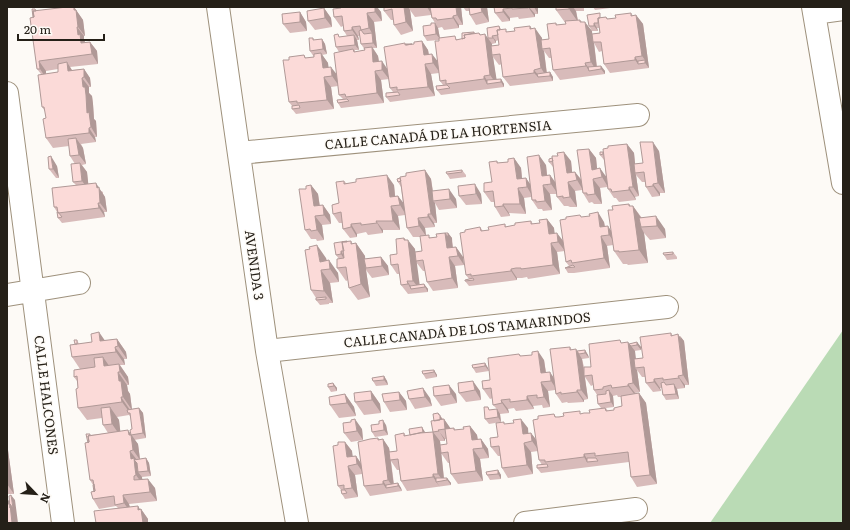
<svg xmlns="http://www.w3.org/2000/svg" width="850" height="530" viewBox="0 0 850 530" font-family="Literata,serif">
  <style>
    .green { fill: #badbb5 }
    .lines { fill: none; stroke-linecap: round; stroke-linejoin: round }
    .minor-casing { stroke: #9e917c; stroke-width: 24 }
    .minor { stroke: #fff; stroke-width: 22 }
    .wall { fill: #d8bbba; fill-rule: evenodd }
    .shaded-wall { fill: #b09997 }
    .building { fill: #fbdad8; stroke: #b09997 }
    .labels { text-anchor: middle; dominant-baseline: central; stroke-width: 3; stroke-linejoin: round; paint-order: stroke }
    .street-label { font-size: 13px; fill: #252018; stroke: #fdfaf6 }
  </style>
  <rect width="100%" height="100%" fill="#fdfaf6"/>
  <path class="green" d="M843,330V523H710Z"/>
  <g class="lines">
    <g class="minor-casing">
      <path id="minor" d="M218,7L267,351L297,523
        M813,7L843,183
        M814,13L843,9
        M7,93L63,523
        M239,153L638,115
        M7,295L79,283
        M267,351L667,307
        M525,523L636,509"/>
    </g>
    <use href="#minor" class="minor"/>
  </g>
  <path class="wall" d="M53,7H74L83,20L85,36H84V40L85,42H90L97,51L98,64L70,67L72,70L84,69L90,78L91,87H89V93L92,96L93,104L94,119L96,121L97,137H95L96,142L81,144L83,148L86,164L82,165L87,172L88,184L103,192V194L105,197L107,212H104L105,217L62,223L58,218L57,212L54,207L76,185L73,182L75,164L70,156L69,146L53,148L46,138V118L45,111L42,107L41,74L37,69L33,17L35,9L37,11L55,9ZM58,69V72L46,74V71Z
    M341,7H377L381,12L382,21L374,22L377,48H373L378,56L379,61L387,69L405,43L406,44H414L422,41L428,50L429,54L437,61L439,41V40L427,41L424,36L431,25L435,23L432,18L431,15L415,17L410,10L413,31L401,35L394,25V20H391L384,11V7H461L463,25H459V28L444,30L442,27L438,28L440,38L457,39H462L474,32L475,33L481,35L488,38L499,26L501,29L508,32L515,31L530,26L532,29L542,38V40L549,39L556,23L557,25L566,24L556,10V7H610V8L595,10L593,7L584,8V11H576L578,20H580L582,22L592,31V34L600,33L599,28H597L598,31H592L589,26L603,17H606L608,19L616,18L631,13L632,16L636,15L643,24L649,68L610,73L604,64L602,51L599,52L594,43L597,66H601L605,71V74L560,80L553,70L552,58H549L544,51L547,73L550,72L553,77V81L510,86L503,77L502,64L499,65L493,57L496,79H501L504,84V87L441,95L437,90L443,85L440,81L439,73L431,74L435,96L390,102L386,97L393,92L390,88L389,79L381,80L384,103L341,108L338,103L343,99L339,95L338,86L331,87L334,109L296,114L292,109V106L289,102V60L304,55L306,58L314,57L310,51L313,38L314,40L322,39L325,44L327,54L322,55L328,63V67L337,75L339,52L336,47L340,37L347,36L344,31L343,26L341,27L334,17ZM358,36H360L361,44L365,50L355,52V50H359L357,40H359ZM499,40V45L492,46V44L496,43V41Z
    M463,7H487L489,22L476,25L470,15L469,11H466Z
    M494,7H538V14H535V17L519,19L518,17L510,18V21L502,22L495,13Z
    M324,8L331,18L332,27L315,30L308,21Z
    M300,12L306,22L307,31L290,33L283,24Z
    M627,144L634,153L635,164L643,163L659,151L665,193H660V196L652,197L646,187L645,182H642L636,175L639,196L635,197L636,200L619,202L616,198H614L608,189L607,187L600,188L602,204H594L592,202L589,203L583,193L582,190L575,191L577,207H570L568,206H564L557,197V194H550L552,210L543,211L542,209H538L532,200L531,197L524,198L526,214L509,213L510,216L501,217L495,207L494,202H491L484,192L492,182L497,161L498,163L508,162L514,158L521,168L522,178H526L530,184L546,165L547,175H550L556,183L553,167L549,162L571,161L572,172H575L581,179L589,149L596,158L597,169L606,176L604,160L600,155L603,152L608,148Z
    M57,166L59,178H56L49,169Z
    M425,170L431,179L433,191L456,199L457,208L439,210L435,203L437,223H434L435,227L425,228L426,235L431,238L436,237L448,233L452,238L453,248L456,247L463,257L464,265L455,266L458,288L433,291L427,282L425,271H423L416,262L419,285L424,284L428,289V292L408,294L401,285L400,274H397L391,265L397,254L404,238L415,249V252L422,251L421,237H413L407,228L405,215L398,216L400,230H383V233L368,235L366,232L357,234V237L350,238L343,229L342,223H339L333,214L339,203L344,181L346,183L394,185L395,196H398L403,203L401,187L398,182L400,178Z
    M462,170L466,175V177L450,179L447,174Z
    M311,185L318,194L320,206L323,205L330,215L331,224L322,225L324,240L317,241L316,239H311L305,230L306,189Z
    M481,194L482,204L466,205L459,196Z
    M629,204L630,206H633L642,218L665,229L666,238L650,240L644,233L648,263L628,265L627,264H623L614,251L613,245L607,246L610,268L574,273H568L565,268L569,266L566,262L565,251L557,252L560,274L528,279L527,277L522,278H517V280L469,286L465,281L469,279L466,275L465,232L480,227L483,231L489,230L505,224L506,227L515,225L531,221L533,224L540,223L547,219L554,228V233L563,241L582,217L604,222L605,226L611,231L613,210Z
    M351,241L352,244L356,243L365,256V259L381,257L388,266L389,275L372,278L366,270L370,297L358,300L349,288L348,280L346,281L337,268L339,259L336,255L348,242Z
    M673,252L677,257V259L667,260L664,255Z
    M326,258L327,261L338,273L339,282L330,283L333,303H329V304L320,305L316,300V298L311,290Z
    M671,333L673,336L678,334L679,336H680L684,341L689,385H685V388L677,389L679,399L666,400L663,395L662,388H660L661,391L653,392L646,383L645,377H642L637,370L640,392L635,393V394L639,393L646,403L657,484L637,487L631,477L629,462L541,473L537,468L542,465L539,460L538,451L531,452L533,474L508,478L502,468L500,456H498L491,447L506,424L528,428V433H531L536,440L538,419L554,414L556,417L590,413L601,408L598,404L597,395L594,390L593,385L591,386L585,377L588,399L584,400V402L568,403L567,402L562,403L556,394L555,390L548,391L550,407L543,408L542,405L533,406L534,409L516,411L514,408L508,409L509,413L500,414L501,422L489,424L485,419L490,410L497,409L493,405V398L490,399L483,389L490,380L519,354L521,356L544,360L546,372L554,378L570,347L572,350L577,351L585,350L588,355L589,358L582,359L584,367H591L622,343L629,344L637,342L641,347V350L634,351L635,359L643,358ZM617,395L618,397H621L622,406L614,410L608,411L606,408L614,407L613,396Z
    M117,339L126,352L127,359H124L125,365H120L128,377L129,385H127L128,391L130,394L132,409L139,408L143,413L146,438L134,440L138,444L140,459L146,458L149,463L151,476L142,477V479L155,488L157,501L129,504L130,507L138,506L140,510L141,509L148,519V523H96L118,508L116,506L99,509L93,499L94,492L93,485L90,480L88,443L90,434V435L108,433L103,425L102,418L87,420L78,408V388L77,381L74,377L80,369L72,357L75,344L77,340L79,344ZM129,415L131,417L132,429L131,435L120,431L119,420L117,417Z
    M485,363L488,368L489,371L476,373L473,368Z
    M434,370L437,375V377L426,379L423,374Z
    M384,376L387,381L388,385L376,386L373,381Z
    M333,383L337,388V391L331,392L328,387Z
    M458,383L480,391L481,400L466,402L459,393Z
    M433,387L456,394L457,403L441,406L434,396Z
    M371,391L380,404L381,413L364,415L355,402Z
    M407,391L430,398L432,406L415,409L409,399Z
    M399,392L406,401L407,410L390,412L384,402Z
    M345,394L354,407L356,416L339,418L330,405Z
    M438,413L443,419H444L450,428H454L455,430L464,429L470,426L477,435L478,440L481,439L488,449L489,458L480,459L483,481L458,484L451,474L449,463H448L441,453L447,444V439H445V441H440L444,478H447L451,483V485L407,491L401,481L399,470H397L391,461L394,484L398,483L401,488L402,491L370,496L364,486L362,474L355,475L358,497L345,499L342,494L341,490L338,486L345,442L352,451V456H356L361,463L379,439H383L389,448L390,452L397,451L404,433L406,436L425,432H433L434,421Z
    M386,425L388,435L375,437L372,432Z
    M362,429L363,440L351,442L344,433Z
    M7,443L14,494H7Z
    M498,470L501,475V479L490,480L487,475Z"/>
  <path class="shaded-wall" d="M74,7L83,20L85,36L78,27Z
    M375,7H377L381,12L382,21L375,12Z
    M404,7H410H408L410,10L413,31L406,22Z
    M427,7H431L432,15Z
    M456,7H461L463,25L457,15Z
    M481,7H487L489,22L482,12Z
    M528,7H529L535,14V17Z
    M534,7H538V14Z
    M569,7H573L576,11L578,22L569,9Z
    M324,8L331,18L332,27L325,18Z
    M503,9L510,18V21L503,12Z
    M300,12L306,22L307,31L300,22Z
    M367,13L374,22L377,48L373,43L372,33L369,28Z
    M631,13L637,22L636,15L643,24L649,68L645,63V60L642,56Z
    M453,16L459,25V28L453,18Z
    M585,22L592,31L593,42L594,43L597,70H596L591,62Z
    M435,23L438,28L440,39L436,34Z
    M594,23L597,28L598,31L594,26Z
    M530,26L536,35L535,28L542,38L543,49H542L544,51L547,76H546L541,68Z
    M77,27L84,36V40L86,44L81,43L78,35Z
    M352,27L358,36L359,40L352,30Z
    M479,33L486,42L485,34L492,44L493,55H492L493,57L497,82H495L490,75Z
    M354,35L357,40L359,50L355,45Z
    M492,36L496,41V43L493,38Z
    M322,39L325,44L327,54L323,49Z
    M422,41L428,50L430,64L424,55Z
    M90,42L97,51L98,64L92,54Z
    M372,47L378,56L380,70L373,62Z
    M321,53L328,63L330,77L323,68Z
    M432,54L439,63L440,73L433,63Z
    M635,57L640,64H638L635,60Z
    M39,61L46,71V78L40,69Z
    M382,61L388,70L389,79L382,70Z
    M67,62L73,72L68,71Z
    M585,63L591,71H589L586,66Z
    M425,64L431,74L435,96L428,87Z
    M601,66L605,71V74L601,69Z
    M331,67L338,76L339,86L332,76Z
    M84,69L90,78L91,87L84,77Z
    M534,70L540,77H538L534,73Z
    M375,71L381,80L384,103L377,93Z
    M550,72L553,77V81L550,76Z
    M484,76L489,83L487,84L484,79Z
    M324,77L331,87L334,109L327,100Z
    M82,78L89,87V93L92,96L93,104L94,119L96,121L97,137L91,127L87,113Z
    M501,79L504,84V87L501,82Z
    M89,128L95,137L96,142L89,133Z
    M76,138L83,148L86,164L79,155Z
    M653,142L659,151L665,193L658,183Z
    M627,144L634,153L636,173H635L636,175L639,196L633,187Z
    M589,149L596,158L598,178L592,170Z
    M564,152L571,161L573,181L567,173Z
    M539,155L546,165L548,186L542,176Z
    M51,156L57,166L59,178L53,169Z
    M514,158L521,168L523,189L517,179Z
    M80,163L87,172L89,190L82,181Z
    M600,168L607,178L608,187L602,177Z
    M425,170L431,179L434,201H433L435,203L437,223L431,214Z
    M575,172L582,181L583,190L577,180Z
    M387,175L394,185L396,206L390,197Z
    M550,175L557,185L558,194L551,184Z
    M526,178L532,187L533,197L527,187Z
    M593,179L600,188L602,204L595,194Z
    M568,182L575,191L577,207L570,197Z
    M96,183L105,197L107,212L100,203Z
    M475,184L481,194L482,204L476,194Z
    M653,184L660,193V196L653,186Z
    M311,185L318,194L321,216L314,206Z
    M543,185L550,194L552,210L545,201Z
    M629,187L635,197L636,200L629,190Z
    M518,188L524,198L526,214L520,204Z
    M449,189L456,199L457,208L450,199Z
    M398,196L405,205L406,215L400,205Z
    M98,203L104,212L105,217L99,208Z
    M503,204L509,213L510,216L503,206Z
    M629,204L634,212L633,206L642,219L641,227L644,233L648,263L639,250Z
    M323,205L330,215L331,224L324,215Z
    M391,206L398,216L400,230L393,221Z
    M598,212L604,222L606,236L600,227Z
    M428,214L434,223L435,227L428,217Z
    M315,216L322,225L324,240L317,230Z
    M656,216L665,229L666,238L657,226Z
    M418,218L425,228L426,236L419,226Z
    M547,219L554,228L556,243L549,234Z
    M376,221L383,230V233L377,223Z
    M351,224L357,234V237L351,227Z
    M608,226L614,235L616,244L609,235Z
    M445,233L452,242L454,256L447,248Z
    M448,233L452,238V242L448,237Z
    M557,233L564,242L565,251L558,242Z
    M601,236L607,246L610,268L604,258Z
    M404,238L409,246L408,240L415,249L420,287H418L413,281Z
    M351,241L356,250V243L365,256L366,268V270L370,297L361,284Z
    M551,243L557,252L560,274L553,265Z
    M317,245L326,258L328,269L320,262Z
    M456,247L463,257L464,265L458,256Z
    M341,251L344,256V259L341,254Z
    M381,257L388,266L389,275L382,266Z
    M449,257L455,266L458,288L452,278Z
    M329,260L338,273L339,282L330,269Z
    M511,269L517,278V280L511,271Z
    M321,270L330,283L333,303L324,291Z
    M407,281L412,288L411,289L408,284Z
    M424,284L428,289V292L425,287Z
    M99,332L108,345L100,341Z
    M678,334L681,339L680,336L684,341L689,385L683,375Z
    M117,339L126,352L127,359L118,346Z
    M628,342L635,351L637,367L635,368L637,370L640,392L633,383Z
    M637,342L641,347V350L637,345Z
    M115,347L124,359L125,365L116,352Z
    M576,349L582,359L588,399L581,390Z
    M585,350L588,355L589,358L585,353Z
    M538,351L544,360L547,381L541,373Z
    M103,357L112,370L104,366Z
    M485,363L488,368L489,371L485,366Z
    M119,364L128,377L129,385L120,372Z
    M434,370L437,375V377L434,372Z
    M118,372L127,385L128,391L130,394L132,410L123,397L119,381Z
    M550,372L556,381L557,390L551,381Z
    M384,376L387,381L388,385L384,380Z
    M678,376L685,385V388L679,378Z
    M654,379L660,388L661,391L654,382Z
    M473,381L480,391L481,400L475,390Z
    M541,382L548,391L550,407L544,397Z
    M333,383L337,388V391L334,386Z
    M628,384L635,393V395L628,386Z
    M674,384L677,389L679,399L676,394Z
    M449,385L456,394L457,403L451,394Z
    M423,388L430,398L432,406L425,397Z
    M577,390L584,400V402L577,392Z
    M609,390L613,396L614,407L611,402Z
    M371,391L380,404L381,413L372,400Z
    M399,392L406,401L407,410L400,400Z
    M639,393L646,403L657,484L650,475Z
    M345,394L354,407L356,416L347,403Z
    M527,396L533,406L534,409L527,400Z
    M121,397L130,410V413L122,402Z
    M501,400L508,409L509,413L502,403Z
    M110,407L119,420L121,437L112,424Z
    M139,408L143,413L146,438L143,433Z
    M497,409L500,414L501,422L498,417Z
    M438,413L443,420L444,430L441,425Z
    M355,419L362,429L363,440L357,431Z
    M444,419L451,429H445Z
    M521,419L528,428L529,442L523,434Z
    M383,420L386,425L388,435L384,430Z
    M470,426L477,435L479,449L472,440Z
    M422,427L425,432L427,442L423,437Z
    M128,430L138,444L140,460L133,450Z
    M438,430L445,439V441L439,431Z
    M433,432L440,441L444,480L443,481L438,474Z
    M531,433L538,442L539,451L532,441Z
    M378,438L383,446V439L389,448L394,487H393L388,480Z
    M481,439L488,449L489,458L483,448Z
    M345,442L352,451L354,465L347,457Z
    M7,443L8,450L14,494L7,484Z
    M524,443L531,452L533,474L527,465Z
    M473,449L480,459L483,481L476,471Z
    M130,451L137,460L138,472L142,477L143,485L136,475L131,459Z
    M584,454L589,462H587L584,457Z
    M356,456L362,465L364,474L357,464Z
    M146,458L149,463L151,476L148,471Z
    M348,466L355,475L358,497L352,488Z
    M498,470L501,475V479L498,474Z
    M433,474L438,481L436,482L440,487L433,477Z
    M447,478L451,483V485L447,480Z
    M148,479L155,488L157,501L150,492Z
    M383,481L388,488H386L383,484Z
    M398,483L401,488L402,491L398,486Z
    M11,495L15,500L18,523H12L7,504V498L13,507Z
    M123,495L129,504L131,513L124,503Z
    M138,506L141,511V509L148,519V523H143L138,510Z"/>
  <path class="building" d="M67,7H74V10H76L78,27H77L78,35L80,34L81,43L90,42L92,54L39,61L40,69H37L30,18L34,17L33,11Z
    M341,7H375V12L367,13L369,28L361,30L360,26L352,27V30L344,31L342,16L334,17L333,9L341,8Z
    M384,7H404L406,22L394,25L392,9L384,11Z
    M430,7H456L457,15L453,16V18L437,20L436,18H432Z
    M469,7H481L482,12L470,15Z
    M494,7H528V8L512,9V8L503,9V12L495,13Z
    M556,7H569V9L556,10Z
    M324,8L325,18L308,21L307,11Z
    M32,9H35L36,11H33L34,17H33Z
    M300,12V22L283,24L282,14Z
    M600,13V18H598V23H594V26H589L587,15Z
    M631,13V16L636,15L642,56L635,57V60L604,64L601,42H593L592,34L600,33L598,18L606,17L607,19L616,18L615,15Z
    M580,20V22H585L591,62L585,63L586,66L553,70L550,48L542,49L541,40L549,39L547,24L556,23V25L566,24L565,21Z
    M431,23H435L436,34L424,36L423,26L431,25Z
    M499,26L500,30H497L498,35L492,36L493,38H488L487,28Z
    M530,26V29L535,28L541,68L534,70V73L503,77L500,54L492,55L491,46L499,45L497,30L506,29V32L515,31L514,28Z
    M361,30L364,34L372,33L373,43L361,44L359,31Z
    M474,32V33L464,35L465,38L462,39V33Z
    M479,33L480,35L485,34L490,75L484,76V79L446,84V80L440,81L435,41H439V38L455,36L456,40L465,38L464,35Z
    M338,34L339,37L354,35L355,45L336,47L334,35Z
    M309,38H313V40L322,39L323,49L310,51Z
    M422,41L424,55L432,54L433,63L425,64L428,87L397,90V87L390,88L384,47L405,43V45L414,44V42Z
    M406,44H412L406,45Z
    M372,47L373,62L382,61V70L375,71L377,93L346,97L345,94L339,95L334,53L353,49L354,52L365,50L364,48Z
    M321,53L323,68L331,67L332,76L324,77L327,100L297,103V101L289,102L283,60H289V57L304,55L305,58L314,57V54Z
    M645,60V63L638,64V61Z
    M67,62L68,71L84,69V77L82,78L83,87H85L86,95L87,113L89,112L91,127L89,128V133L46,138L43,119L46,118L44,107H42L38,75L58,72V64Z
    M601,66V69L589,71L588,67Z
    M550,72V76L538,77L537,74Z
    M501,79V82L487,84V80Z
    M447,85L450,88L437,90L436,86Z
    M398,92L400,95L386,97V93Z
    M347,99L349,101L338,103L337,100Z
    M299,105L300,108L292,109V106Z
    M76,138L79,155L70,156L68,139Z
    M640,142H653L658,183L653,184V186L646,187L644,172L635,173L634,164L643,163Z
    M627,144L633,187H629V190L612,192L611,189H608L603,149L608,148V146Z
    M589,149L592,170L600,168L602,177L593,179L595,194L587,195V193H583L577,150Z
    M564,152L567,173L575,172L577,180L568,182L570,197L563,198V196L557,197L552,156H558L557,153Z
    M600,152H603V154L600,155Z
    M539,155L542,176L550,175L551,184L543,185L545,201L536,202V200H532L527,157Z
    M51,156L53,169H49L48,157Z
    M514,158L517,179L526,178L527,187L518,188L520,204H503V206L495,207L493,191L484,192V183L492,182L489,162L497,161V163L508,162V159Z
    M552,158L553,161L549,162V159Z
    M80,163L82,181L73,182L71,164Z
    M425,170L431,214H428V217L418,218L419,226L407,228L400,177L406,176V173Z
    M462,170V172L447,174L446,172Z
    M387,175L390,197L398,196L400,205L391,206L393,221H376L377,223L361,225V223L351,224V227L343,229L341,212L333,214L332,205L339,203L336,182L344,181V184L356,182V179Z
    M400,178L401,181L398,182L397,179Z
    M96,183L97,188L99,187L100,203H98L99,208L58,213L57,207H54L52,188Z
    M475,184L476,194L459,196L458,186Z
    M311,185L314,206L323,205L324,215L315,216L317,230L311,231L310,229L305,230L299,189H306V186Z
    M449,189L450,199L433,201L432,191Z
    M629,204V206H633L639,250L619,252V251H614L608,210H613L612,206Z
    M57,212H58L62,217L58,218Z
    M598,212L600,227L608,226L609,235L601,236L604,258L572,263L571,260L566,262L560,220L566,219V217L580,215L581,217L590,216L589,214Z
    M656,216L657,226L641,227L639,218Z
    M547,219L549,234L557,233L558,242L551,243L553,265L521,269V268H516L511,269V271L471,276V274L466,275L460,233L465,232V230L480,227L481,231L489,230L488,227L505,224V227L515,225V223L531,221V224L540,223L539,220Z
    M445,233L447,248L456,247L458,256L449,257L452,278L427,282L423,260L416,261L415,252L422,251L420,236L429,235V238L437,237L436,234Z
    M445,233H448V237Z
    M404,238V240H408L413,281H407L408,284L401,285L398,264L391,265L390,255L397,254L396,239Z
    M347,241V242H342L344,251H341V254L336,255L334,243Z
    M351,241V244L356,243L361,284L349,288L346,267L337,268V259L344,258L342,242Z
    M317,245L320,262L329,260L330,269L321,270L324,291L311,290L305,250L310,249L309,247Z
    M673,252V254L664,255L663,253Z
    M381,257L382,266L366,268L364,259Z
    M573,265L575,267L565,268Z
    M473,278L474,280L465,281V280Z
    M424,284L425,287L411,289L410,286Z
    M326,297V299L316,300V298Z
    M99,332L100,341L117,339L118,346L115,347L116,352L72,357L70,345L92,342L91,334Z
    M671,333V336L678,334L683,375L678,376L679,378L663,380V378L654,379V382L646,383L644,367L635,368L634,359L643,358L640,337Z
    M74,340H77V344H75Z
    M620,340L621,343L628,342L633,383L628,384V386L612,388L611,385L603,387V389L594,390L592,375L584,376V367H591L589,344Z
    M637,342V345L631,346L629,344Z
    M570,347V350L576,349L581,390H577V392L561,394V392L556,394L550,349Z
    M585,350V353L579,354L577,351Z
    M538,351L541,373L550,372L551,381L541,382L544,397L537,398V395L527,396V400L510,402V399L501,400L502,403L493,405L491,388L483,389L482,381L490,380L488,358L519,354L520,356L532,355V352Z
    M103,357L104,366L119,364L120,372H118L119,381H121L123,397H121L122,402L78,408L76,389L78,388L77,376L74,377V370L95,367L94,358Z
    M485,363V366L473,368L472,365Z
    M434,370V372L423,374L422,371Z
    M384,376V380L373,381L372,378Z
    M473,381L475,390L459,393L458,383Z
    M664,382L666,385L674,384L676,394L663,395L661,383Z
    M333,383L334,386L328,387V384Z
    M449,385L451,394L434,396L433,387Z
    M423,388L425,397L409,399L407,391Z
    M609,390L611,402L598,404L597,395L606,394V391Z
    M371,391L372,400L355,402L354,393Z
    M399,392L400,400L384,402L382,394Z
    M639,393L650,475L631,477L628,452L595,456V453L584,454V457L545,462V460H539L533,420L538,419V416L554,414L555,417H559L564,416L563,413L580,411V414L584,413H590L589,410L605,408L606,411L614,410V408L622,406L621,396Z
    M345,394L347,403L330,405L329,397Z
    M110,407L112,424L103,425L101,408Z
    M484,407H488L489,410L497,409L498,417L485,419Z
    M139,408L143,433L131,435L130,430L132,429L130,413H128L127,410Z
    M438,413L439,415H440V420L434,421L433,414Z
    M355,419L357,431L344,433L343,423L351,422V420Z
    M444,419L445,429L438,430L439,431L433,432L431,421Z
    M521,419L523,434L531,433L532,441L524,443L527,465L502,468L499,446L491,447L490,438L498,437L496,423L504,422V424L514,423L513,420Z
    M383,420L384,430L372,432L371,425L379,424V421Z
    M470,426L472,440L481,439L483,448L473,449L476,471L451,474L448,452L441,453L440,445L447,444L445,429L454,428V430L464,429L463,427Z
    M422,427L423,432L410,435L409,429Z
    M128,430L129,435H131L132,442L133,450L130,451L131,459L134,458L135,468L136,475L134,476V480L148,479L150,492L123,495L124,503L115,505L114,496L93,499L91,492L95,491L93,480H90L85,443L89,442L88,436Z
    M433,432L438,474H433V477L401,481L398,459L390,460L389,452L397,451L395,435L404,433V436L420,433Z
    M86,434H90V435L88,436L89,442L88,443Z
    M378,438V440L383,439L388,480L383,481V484L364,486L358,442L370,439Z
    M338,442H345L347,457L356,456L357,464L348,466L352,488L344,489V485L338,486L333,446L338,445Z
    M146,458L148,471L138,472L137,463L134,460Z
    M587,458H596L598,461L587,462Z
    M547,464L548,467L537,468V465Z
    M498,470V474L487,475L486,472Z
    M436,478H447V480L436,482Z
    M398,483V486L386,488V485Z
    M94,484L95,491L94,492L93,485Z
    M341,490H345L347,493L342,494Z
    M11,495L13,508L10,504V508L9,496Z
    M7,502V504H10L12,523H7Z
    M138,506V510L141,509L143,523H96L94,511Z"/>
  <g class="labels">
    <g class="street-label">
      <text transform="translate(438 134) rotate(-5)">CALLE CANADÁ DE LA HORTENSIA</text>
      <text transform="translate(255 265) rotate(82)">AVENIDA 3</text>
      <text transform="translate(467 329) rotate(-6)">CALLE CANADÁ DE LOS TAMARINDOS</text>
      <text transform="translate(47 395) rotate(83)">CALLE HALCONES</text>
    </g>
  </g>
  <rect width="850" height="530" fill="none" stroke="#252018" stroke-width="16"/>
  <g transform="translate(36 494) rotate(115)" stroke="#fdfaf6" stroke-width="3" paint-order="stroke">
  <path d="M0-3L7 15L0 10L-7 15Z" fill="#252018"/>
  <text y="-6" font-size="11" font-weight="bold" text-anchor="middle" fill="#252018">N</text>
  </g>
  <path d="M18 34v6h86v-6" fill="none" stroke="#252018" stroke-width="2"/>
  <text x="24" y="34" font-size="12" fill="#252018" stroke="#fdfaf6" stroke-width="3" paint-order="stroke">20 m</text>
</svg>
